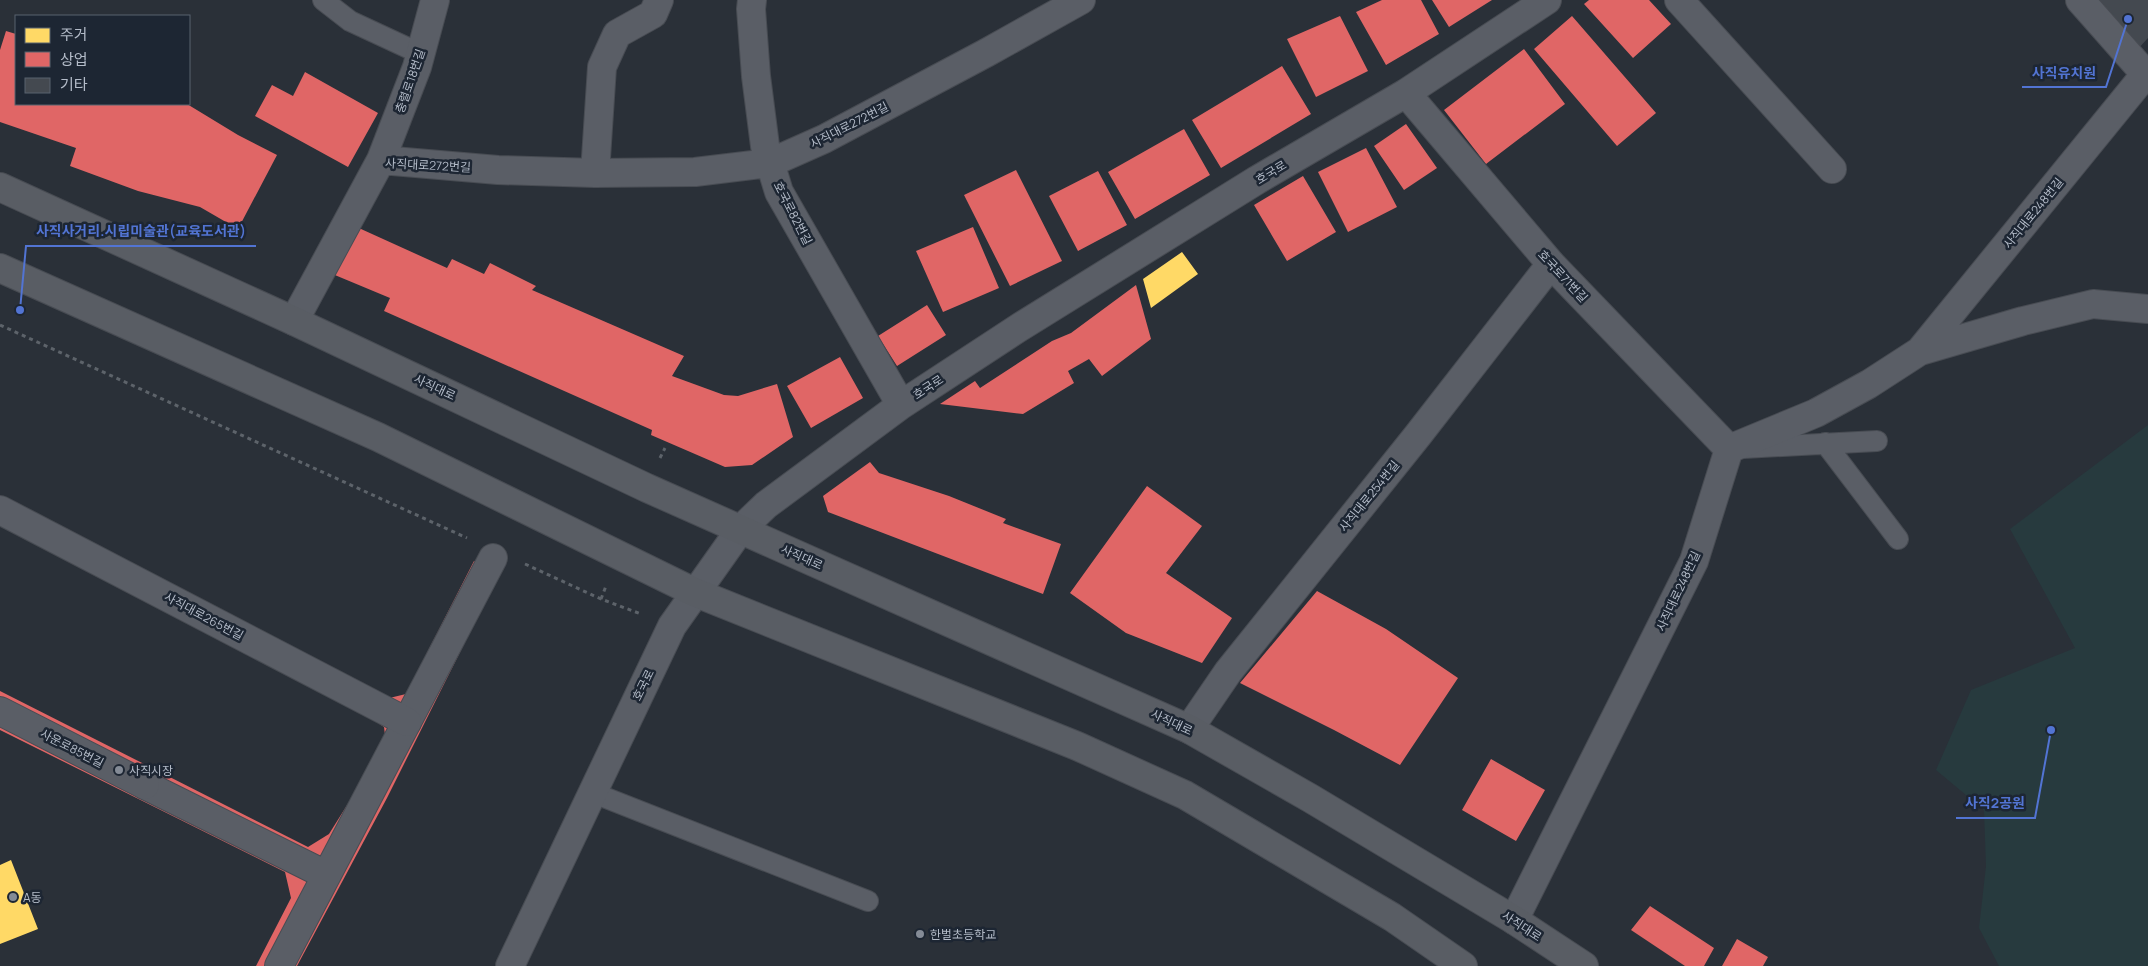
<svg xmlns="http://www.w3.org/2000/svg" width="2148" height="966" viewBox="0 0 2148 966" font-family="Manrope,'Noto Sans KR',sans-serif">
  <style>
    .green { fill: #273a3e }
    .homes { fill: #ffd966 }
    .shops { fill: #e06666 }
    .building { fill: #444950 }
    .lines { fill: none; stroke-linecap: round; stroke-linejoin: round }
    .service-casing { stroke: #484c53; stroke-width: 22 }
    .pedestrian-casing { stroke: #484c53; stroke-width: 30 }
    .minor-casing { stroke: #484c53; stroke-width: 30 }
    .secondary-casing { stroke: #484c53; stroke-width: 30 }
    .path { stroke: #5d636a; stroke-width: 3; stroke-dasharray: 4 4; stroke-linecap: butt }
    .service { stroke: #5a5e66; stroke-width: 20 }
    .pedestrian { stroke: #5a5e66; stroke-width: 28 }
    .minor { stroke: #5a5e66; stroke-width: 28 }
    .secondary { stroke: #595d64; stroke-width: 28 }
    .poi-dot { fill: #848b96; stroke: #1d2633; stroke-width: 2 }
    .labels { text-anchor: middle; dominant-baseline: central; stroke-width: 5; stroke-linejoin: round; paint-order: stroke }
    .street-label { font-size: 12px; fill: #b4bcc9; stroke: #1d2633 }
    .poi-label { font-size: 12px; fill: #b4bcc9; stroke: #1d2633; text-anchor: start }
    .leader { fill: none; stroke: #5274d3; stroke-width: 2 }
    .callout-dot { fill: #5274d3; stroke: #1d2633; stroke-width: 2 }
    .callout-label { font-size: 14px; text-anchor: middle; font-weight: bold; fill: #5274d3; stroke: #1d2633; stroke-width: 5; stroke-linejoin: round; paint-order: stroke }
  </style>
  <rect width="100%" height="100%" fill="#2a3038"/>
  <path class="green" d="M2148,425V966H1999L1979,928L1986,866L1984,810L1936,770L1971,690L2075,648L2010,529Z"/>
  <path class="homes" d="M1182,252L1198,274L1151,308L1143,279Z
    M11,860L38,929L0,944V865Z"/>
  <path class="shops" d="M1382,0H1421L1439,34L1386,65L1356,12Z
    M1432,0H1492L1449,27Z
    M1589,0H1649L1671,24L1633,58L1584,4Z
    M1340,16L1368,71L1316,97L1287,39Z
    M1572,16L1656,113L1617,146L1534,49Z
    M6,31L16,34V104H187L238,135L277,155L238,229L200,207L138,191L70,166L76,148L0,122V50Z
    M1524,49L1565,104L1486,164L1444,110Z
    M1282,66L1311,114L1221,168L1192,120Z
    M305,72L378,113L348,167L255,116L272,85L293,96Z
    M1406,124L1437,168L1404,190L1374,146Z
    M1184,129L1210,175L1135,219L1108,172Z
    M1366,148L1397,207L1348,232L1318,172Z
    M1016,170L1062,261L1010,286L964,195Z
    M1098,171L1127,225L1078,251L1049,196Z
    M1303,176L1336,232L1287,261L1254,205Z
    M350,224L447,268L452,259L484,274L490,263L536,286L532,290L684,356L672,376L724,395L738,396L777,384L793,437L752,465L725,467L651,435L652,430L384,311L390,298L330,273Z
    M973,227L999,288L943,312L916,251Z
    M1136,285L1151,339L1102,376L1089,359L1068,371L1074,383L1023,414L940,404L975,381L980,388L1052,341L1071,333Z
    M927,305L946,335L897,366L878,336Z
    M840,357L863,398L811,428L787,386Z
    M870,462L879,473L949,496L1006,519L1003,523L1061,544L1043,594L828,512L823,496Z
    M1147,486L1202,526L1166,573L1232,618L1202,663L1126,633L1070,593Z
    M474,561L500,572L387,798L297,966H256L291,898L285,872L0,730V691L308,847L329,834L386,743L384,727L371,718L381,700L406,694Z
    M1317,591L1386,629L1458,678L1400,765L1334,730L1240,683Z
    M1491,759L1545,790L1516,841L1462,810Z
    M1650,906L1714,948L1704,966H1685L1631,930Z
    M1737,939L1768,957L1763,966H1722Z"/>
  <path class="building" d="M2090,0H2148V38L2136,51Z"/>
  <g class="lines">
    <g class="service-casing">
      <path id="service" d="M323,0L350,21L421,54
        M1825,443L1898,539
        M1743,448L1877,441
        M591,792L868,901"/>
    </g>
    <g class="pedestrian-casing">
      <path id="pedestrian" d="M145,785L326,875
        M279,966L493,558"/>
    </g>
    <g class="minor-casing">
      <path id="minor" d="M752,0L751,9L756,76L765,146L779,192L901,405
        M1679,0L1832,169
        M2080,0L2148,77
        M1406,93L1551,264L1729,449
        M381,160L417,67L435,0
        M595,173L602,67L617,34L653,14L659,0
        M294,321L381,160L498,170L595,173L695,172L770,163L824,139L986,53L1081,0
        M1920,351L2148,71
        M1729,449L1816,413L1869,384L1920,351L2023,321L2093,304L2148,309
        M0,510L407,722
        M0,711L145,785
        M1189,729L1228,672L1418,435L1551,264
        M1514,920L1694,561L1729,449
        M510,966L672,626L740,530L766,505L901,405L1020,327L1257,180L1406,93L1547,0"/>
    </g>
    <g class="secondary-casing">
      <path id="secondary" d="M0,187L294,321L647,488L1189,729L1310,798L1514,920L1584,966
        M0,268L378,437L694,592L1077,746L1185,795L1392,917L1463,966"/>
    </g>
    <path class="path" d="M0,325L467,538
      M660,458L665,448
      M525,564L601,599L641,614
      M601,599L606,586"/>
    <use href="#service" class="service"/>
    <use href="#pedestrian" class="pedestrian"/>
    <use href="#minor" class="minor"/>
    <use href="#secondary" class="secondary"/>
  </g>
  <g class="poi-dot">
    <circle cx="119" cy="770" r="5"/>
    <circle cx="13" cy="897" r="5"/>
    <circle cx="920" cy="934" r="5"/>
  </g>
  <g class="labels">
    <g class="street-label">
      <text transform="translate(410 81) rotate(-71)">충렬로18번길</text>
      <text transform="translate(849 125) rotate(-27)">사직대로272번길</text>
      <text transform="translate(428 165) rotate(3)">사직대로272번길</text>
      <text transform="translate(1271 172) rotate(-31)">호국로</text>
      <text transform="translate(793 213) rotate(63)">호국로82번길</text>
      <text transform="translate(2033 213) rotate(-51)">사직대로248번길</text>
      <text transform="translate(1563 276) rotate(47)">호국로71번길</text>
      <text transform="translate(435 387) rotate(25)">사직대로</text>
      <text transform="translate(928 387) rotate(-33)">호국로</text>
      <text transform="translate(1369 496) rotate(-51)">사직대로254번길</text>
      <text transform="translate(802 557) rotate(24)">사직대로</text>
      <text transform="translate(1678 591) rotate(-65)">사직대로248번길</text>
      <text transform="translate(204 616) rotate(28)">사직대로265번길</text>
      <text transform="translate(643 685) rotate(-64)">호국로</text>
      <text transform="translate(1172 722) rotate(25)">사직대로</text>
      <text transform="translate(72 748) rotate(27)">사운로85번길</text>
      <text transform="translate(1522 926) rotate(33)">사직대로</text>
    </g>
    <g class="poi-label">
      <text x="129" y="770">사직시장</text>
      <text x="23" y="897">A동</text>
      <text x="930" y="934">한벌초등학교</text>
    </g>
  </g>
  <path class="leader" d="M2128 19L2106 87H2022M20 310L26 246H256M2051 730L2035 818H1956"/>
  <g class="callout-dot">
    <circle cx="2128" cy="19" r="5"/>
    <circle cx="20" cy="310" r="5"/>
    <circle cx="2051" cy="730" r="5"/>
  </g>
  <g class="callout-label">
    <text x="2064" y="78">사직유치원</text>
    <text x="141" y="236">사직사거리.시립미술관(교육도서관)</text>
    <text x="1995" y="808">사직2공원</text>
  </g>
  <rect x="15" y="15" width="175" height="90" fill="#1d2633" stroke="#59626f"/>
  <rect x="25" y="28" width="25" height="15" fill="#ffd966" stroke="#59626f"/>
  <text x="60" y="40" font-size="15" fill="#b4bcc9">주거</text>
  <rect x="25" y="52" width="25" height="15" fill="#e06666" stroke="#59626f"/>
  <text x="60" y="65" font-size="15" fill="#b4bcc9">상업</text>
  <rect x="25" y="78" width="25" height="15" fill="#444950" stroke="#59626f"/>
  <text x="60" y="90" font-size="15" fill="#b4bcc9">기타</text>
</svg>
